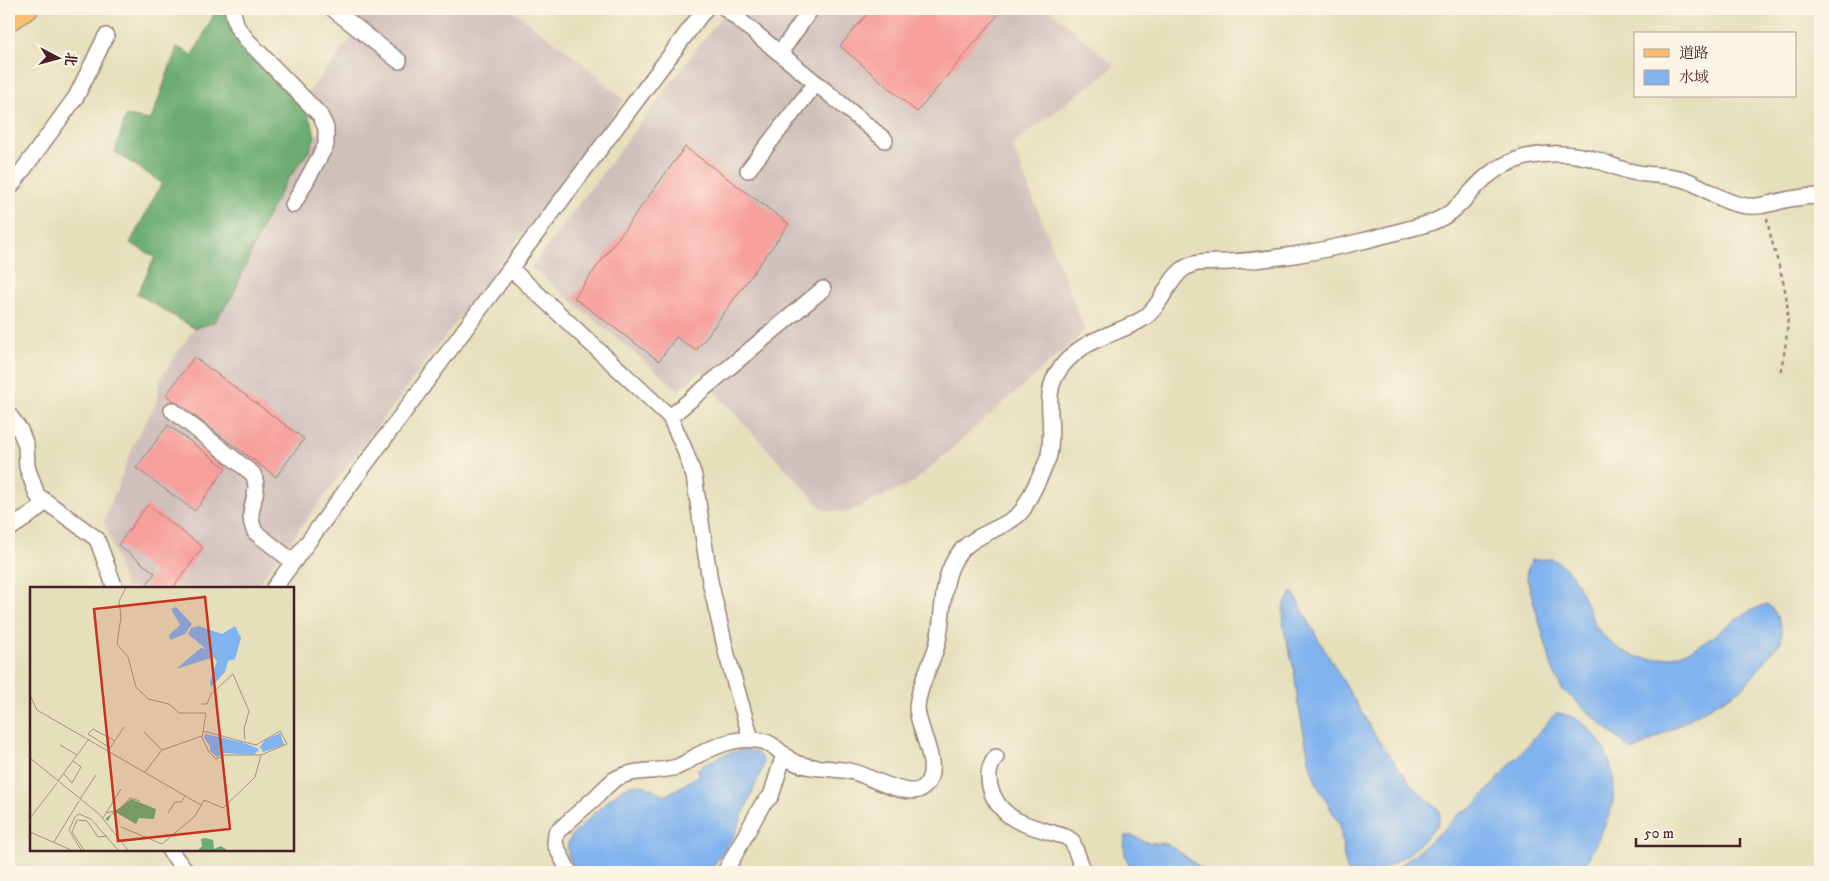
<svg xmlns="http://www.w3.org/2000/svg" width="1829" height="881" viewBox="0 0 1829 881" font-family="'IM FELL DW Pica','Noto Serif SC',serif">
  <style>
    .industrial { fill: #d0c0bc }
    .forest { fill: #6aac71; stroke: #5a664e }
    .water { fill: #81b4ee; stroke: #666a8c }
    .building { fill: #f79f9b }
    .lines { fill: none; stroke-linecap: round; stroke-linejoin: round }
    .minor-casing { stroke: #987f73; stroke-width: 18 }
    .major-casing { stroke: #987f73; stroke-width: 22 }
    .path { stroke: #987f73; stroke-width: 2.5; stroke-dasharray: 4 4; stroke-linecap: butt }
    .minor { stroke: #fff; stroke-width: 15 }
    .major { stroke: #fabe6d; stroke-width: 20 }
    .inset-road { fill: none; stroke: #a79281; stroke-width: 1 }
    .view { fill: #c8321e; fill-opacity: 0.15; stroke: #c8321e; stroke-width: 2.5 }
    .inset-edge { fill: none; stroke: #4a1f2b; stroke-width: 2.5 }
  </style>
  <rect width="100%" height="100%" fill="#fcf5e5"/>
  <filter id="ink" filterUnits="userSpaceOnUse"><feTurbulence type="fractalNoise" baseFrequency=".02" numOctaves="2"/><feDisplacementMap in="SourceGraphic" scale="10" xChannelSelector="R" yChannelSelector="G"/><feConvolveMatrix kernelMatrix="1 2 1 2 8 2 1 2 1" color-interpolation-filters="sRGB"/></filter>
  <filter id="wash" filterUnits="userSpaceOnUse"><feTurbulence type="fractalNoise" baseFrequency=".0096" numOctaves="4" result="noise"/><feDisplacementMap in="SourceGraphic" scale="20" xChannelSelector="R" yChannelSelector="G"/><feGaussianBlur stdDeviation="1.12" result="paint"/><feColorMatrix in="noise" values="0 0 0 0 0 0 0 0 0 0 0 0 0 0 0 0 0 1.4 0 .05"/><feComposite in="paint" operator="in"/></filter>
  <g filter="url(#wash)">
    <rect width="100%" height="100%" fill="#e5dfbb"/>
    <path class="industrial" d="M349,9H510L574,56L624,100L255,588H126L104,521L136,439L157,402L160,379L194,328L213,323L232,298L262,227L285,183L310,150L315,136L334,124L308,93L364,22Z
      M727,9H1049L1115,66L1012,145L1085,331L914,482L848,512L824,510L716,394L700,371L679,390L531,267Z"/>
    <path class="forest" d="M210,9H227L307,112L313,127L315,136L310,150L285,183L262,227L232,297L213,323L194,328L137,294L155,257L130,243L162,183L115,152L126,116L151,120L177,47L193,55L215,12Z"/>
    <path class="water" d="M1552,559C1576,568 1586,605 1596,627C1618,654 1640,664 1673,656C1683,653 1693,650 1702,644C1724,630 1741,612 1767,604C1778,611 1783,629 1781,641L1743,688L1635,750H1631L1562,689L1553,670L1526,575L1531,560Z
      M1293,592L1317,637L1378,740L1414,788L1440,811V818L1438,825L1411,852L1379,872H1348L1344,858L1340,825L1316,783L1310,764L1298,703L1294,669L1284,630L1283,609L1285,603Z
      M1556,713C1596,716 1619,766 1613,801C1610,820 1590,854 1582,872H1393L1448,826L1457,815L1474,806Z
      M742,750C753,750 758,751 763,761L762,769L733,838L709,872H581C568,862 563,850 572,835C585,823 617,788 632,785C644,783 655,790 665,796L700,775L697,769C712,760 724,753 742,750Z
      M1126,836H1133L1146,842L1166,844L1173,847L1206,872H1134C1125,859 1122,851 1126,836Z"/>
    <g id="blocks">
      <path class="building" d="M871,9H1003L917,112L840,46Z
        M685,147L789,224L696,351L676,337L659,361L574,298Z
        M194,357L304,439L276,477L166,395Z
        M168,425L226,468L195,511L136,468Z
        M147,505L203,547L173,588H144L155,573L118,545Z"/>
    </g>
  </g>
  <g filter="url(#ink)">
    <use href="#blocks" fill-opacity="0" stroke="#987f73" stroke-width="1"/>
    <g class="lines">
      <g class="minor-casing">
        <path id="minor" d="M232,9L237,27L248,41L320,115L326,128V145L293,205
          M333,9L399,61
          M726,9L885,140
          M780,53L811,9
          M748,170L816,83
          M9,189L76,97L106,36
          M510,268L670,417L684,448L694,476L710,581L727,655L751,739
          M172,410L253,474C263,496 243,508 255,532L293,562
          M9,415L20,430L26,445L27,467L37,495L97,539L115,588
          M670,417L823,289
          M9,529L26,518L46,502
          M274,588L488,298L705,9
          M996,757C979,779 995,810 1018,821C1033,828 1050,832 1066,837L1072,841L1084,872
          M169,850L187,872
          M569,872L555,844L556,833C569,821 582,809 595,798C601,792 607,785 614,780C632,768 657,773 677,767C685,764 692,758 700,754C720,744 739,736 762,741C775,743 782,756 794,762C809,770 839,767 857,773C872,778 911,800 924,787C944,767 917,730 917,707C918,694 923,681 928,669C931,661 935,653 937,645C945,615 939,577 960,552C976,532 1012,527 1024,508C1030,496 1046,467 1049,455C1057,413 1034,387 1075,353C1095,336 1123,332 1144,318C1161,307 1169,277 1185,268C1197,260 1215,263 1229,262C1251,261 1273,258 1294,255C1339,248 1383,236 1427,224C1458,214 1463,198 1485,178C1496,168 1511,161 1526,157C1549,152 1575,153 1597,160C1609,164 1621,170 1633,172C1651,176 1669,174 1686,180C1705,187 1721,202 1741,205C1758,209 1774,202 1790,199C1800,197 1810,196 1820,196
          M725,872L762,805L771,796L784,754"/>
      </g>
      <g class="major-casing">
        <path id="major" d="M9,21L28,9"/>
      </g>
      <path class="path" d="M1767,218C1771,243 1780,266 1785,290C1791,318 1786,346 1780,374"/>
      <use href="#minor" class="minor"/>
      <use href="#major" class="major"/>
    </g>
  </g>
  <g transform="translate(30 587)">
    <rect width="264" height="264" fill="#e5dfbb"/>
    <path d="M101,212L126,222L124,232L109,231L106,237L87,226L81,228L78,234L75,232ZM176,251L183,253L184,262L191,259L197,263H168L172,259L171,252Z" fill="#6aac71"/>
    <path d="M146,20L162,37L155,47L140,53L139,48L150,38L141,22ZM169,39L192,47L205,39L211,51L205,72L198,74L195,85L181,100L180,95L187,74L179,65L181,71L146,82L171,61L176,62L158,47L161,41ZM250,146L254,158L233,165L230,160L235,153ZM175,147L212,155L229,162L224,168L195,166L187,170L180,164V159L174,151Z" fill="#81b4ee"/>
    <path class="inset-road" d="M96,1L89,14L91,30L87,57L98,70L106,100L118,112L139,117L149,126H176L172,151L179,165L186,172L195,168H231L257,157L250,144L226,158L173,144M0,108L7,123L171,218M171,117H177L181,107L203,87L219,124L214,142L215,153M114,145L132,163M30,158L47,168M80,161L58,147L63,142L85,154M80,161L94,140M0,171L69,227L98,263M115,185L132,163L172,149M34,187L42,196L51,180L43,174M28,194L59,152M50,212L66,188M76,226L89,223L100,211L110,214M138,226L145,215H151L155,209M0,231L27,196M73,231L91,202M91,240L132,257L165,229L174,213L193,221L225,190L231,168M0,245L41,263M24,255L49,214M51,263L39,243L45,230L49,227L61,232L88,263M54,263L42,245L47,233L57,234L68,250L77,249"/>
    <path class="view" d="M175,10L200,242L88,254L64,22Z"/>
    <rect width="264" height="264" class="inset-edge"/>
  </g>
  <rect width="1829" height="881" fill="none" stroke="#fcf5e5" stroke-width="30"/>
  <rect x="1634" y="32" width="162" height="65" fill="#fcf5e5" stroke="#b59f9b"/>
  <rect x="1644" y="49" width="25" height="8" fill="#fabe6d" stroke="#b59f9b"/>
  <text x="1679" y="58" font-size="15" fill="#4a1f2b">道路</text>
  <rect x="1644" y="70" width="25" height="15" fill="#81b4ee" stroke="#b59f9b"/>
  <text x="1679" y="82" font-size="15" fill="#4a1f2b">水域</text>
  <g transform="translate(58 58) rotate(96)" stroke="#fcf5e5" stroke-width="4" paint-order="stroke">
  <path d="M0-4L9 19L0 12L-9 19Z" fill="#4a1f2b"/>
  <text y="-8" font-size="14" font-weight="bold" text-anchor="middle" fill="#4a1f2b">北</text>
  </g>
  <path d="M1636 838v8h104v-8" fill="none" stroke="#4a1f2b" stroke-width="2.5"/>
  <text x="1644" y="838" font-size="15" fill="#4a1f2b" stroke="#fcf5e5" stroke-width="4" paint-order="stroke">50 m</text>
</svg>
